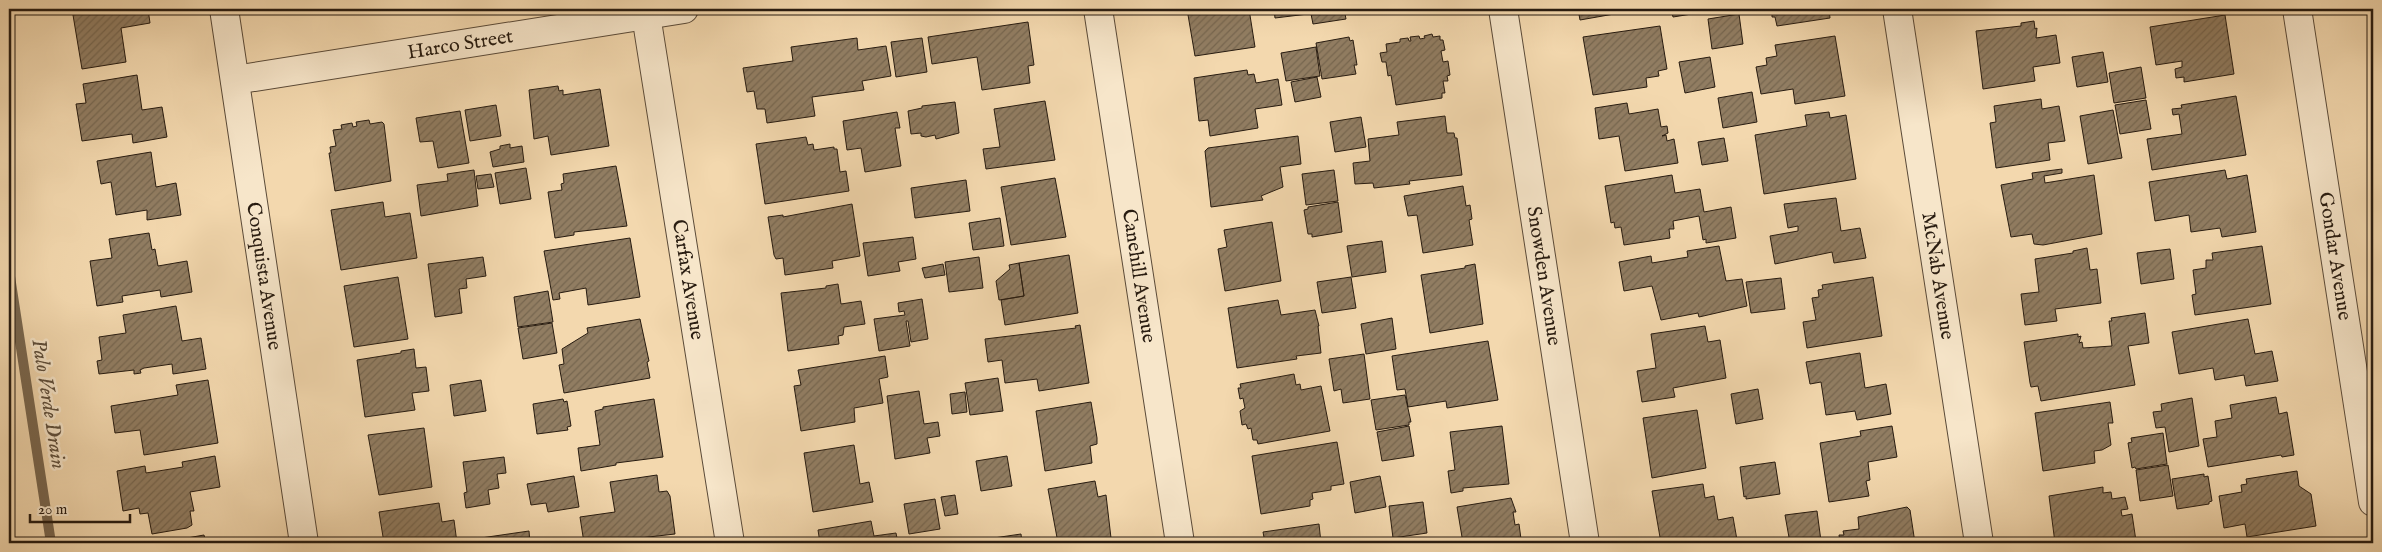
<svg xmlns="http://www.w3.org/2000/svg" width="2382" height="552" viewBox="0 0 2382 552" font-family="'IM FELL English',serif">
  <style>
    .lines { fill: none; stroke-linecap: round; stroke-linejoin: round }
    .stream { stroke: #78664e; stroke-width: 10 }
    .building { fill: url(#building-hatch); stroke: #271b10 }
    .street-casing { stroke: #5a4a38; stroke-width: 30 }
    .street { stroke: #f7e6ca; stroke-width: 28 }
    .labels { text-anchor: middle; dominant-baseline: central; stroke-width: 5; stroke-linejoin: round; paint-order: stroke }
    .street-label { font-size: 20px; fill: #271b10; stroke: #f7e6ca }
    .water-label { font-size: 21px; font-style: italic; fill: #5d4d3a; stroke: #f7e6ca }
  </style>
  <defs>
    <pattern id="building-hatch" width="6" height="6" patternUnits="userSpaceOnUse" patternTransform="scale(1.25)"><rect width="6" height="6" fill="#917d62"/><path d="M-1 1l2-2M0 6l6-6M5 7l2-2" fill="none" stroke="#76664f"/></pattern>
  </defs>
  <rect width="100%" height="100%" fill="#f3d8ae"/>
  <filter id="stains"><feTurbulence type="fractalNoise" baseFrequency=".004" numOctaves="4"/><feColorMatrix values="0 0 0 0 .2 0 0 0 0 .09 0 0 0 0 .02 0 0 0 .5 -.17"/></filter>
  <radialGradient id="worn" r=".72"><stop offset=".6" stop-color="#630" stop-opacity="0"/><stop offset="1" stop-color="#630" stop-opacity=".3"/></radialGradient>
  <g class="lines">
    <path class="stream" d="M9,270L51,543"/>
  </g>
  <path class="building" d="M72,9H148L150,23L121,28L126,62L82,69Z
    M1187,9H1249L1255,47L1195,56Z
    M1274,9H1308V14L1275,18Z
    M1310,9H1344L1346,19L1313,24Z
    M1371,9H1396L1372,14Z
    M1578,9H1630L1631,11L1580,20Z
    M1671,9H1703L1704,12L1673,17Z
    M1774,9H1829L1830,18L1777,26L1775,17H1772V13H1774Z
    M2149,9H2179L2150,14Z
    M1739,14L1743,44L1712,49L1708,19Z
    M2225,15L2234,74L2184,82V77L2176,78L2175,69L2182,67V61L2156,65L2150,27Z
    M2034,21L2035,29L2037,28L2036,38L2056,35L2060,63L2033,67L2035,81L1983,89L1976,31L2021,26V23Z
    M1028,22L1034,65L1028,66L1030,83L982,90L977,57L932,64L928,37Z
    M1660,26L1667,69L1658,71L1659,76L1646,78L1647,87L1593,95L1583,37Z
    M1432,34L1433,37L1440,36V40H1443L1445,50L1441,51L1443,62L1448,61L1450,75L1447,76L1448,81H1443L1445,93H1442V98L1396,105L1391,75L1388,76L1386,62H1382L1380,53L1387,52L1386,44L1400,42V39L1408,38L1409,41H1411L1410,37L1419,36L1420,39L1425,38L1424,36Z
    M1835,36L1845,96L1795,104L1793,89L1761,94L1756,67L1767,65L1766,58L1777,56L1775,45Z
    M1349,37L1350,41L1353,40L1357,65H1354L1356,74L1322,79L1316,43Z
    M857,38L858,50L886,46L891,76L862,81L864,90L812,97L815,116L767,123L765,109H757L754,91L747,92L743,68L793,61L791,47Z
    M922,38L927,72L896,77L891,42Z
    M1316,47L1320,76L1286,81L1281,53Z
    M2103,52L2108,82L2077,87L2072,57Z
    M1710,57L1715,87L1685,93L1679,62Z
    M2141,67L2146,98L2114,103L2109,73Z
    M1247,70L1248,75L1254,74L1256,83L1278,79L1282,105L1255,109L1258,128L1210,136L1208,120L1199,121L1194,78Z
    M137,75L142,110L162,107L167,137L133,143L132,134L82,141L76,104L86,103L83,84Z
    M1317,77L1321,97L1295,102L1291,82Z
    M558,86L559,91L563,90V95L600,89L609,146L551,155L548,136L534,139L529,90Z
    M1752,92L1757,122L1723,128L1718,98Z
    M2236,96L2246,155L2152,170L2147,139L2182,134L2179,114L2173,115L2172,109L2182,108L2181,105Z
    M2041,99L2042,109L2059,106L2065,141L2048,143L2050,160L1996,168L1990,123L1996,122L1994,106Z
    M2146,100L2151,129L2120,134L2115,105Z
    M1045,101L1055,160L986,169L983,149L1000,147L994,109Z
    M955,102L959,133L936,139L935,135L926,137L921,136V133L911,134L908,111L922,108V106Z
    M1627,103L1629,114L1658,109L1661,127L1667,126L1668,133L1662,136L1666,135L1667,141L1674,139L1678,163L1625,171L1619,136L1599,139L1595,108Z
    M496,105L501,136L470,141L465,110Z
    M2113,110L2122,158L2088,164L2080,116Z
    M460,111L469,163L438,168L433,141L420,142L416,118Z
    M897,112L900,128H895L901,166L865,172L861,148L847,150L843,121Z
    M1829,112L1830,118L1846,115L1856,179L1764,194L1755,135L1807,126L1805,115Z
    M1445,116L1447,133H1454L1455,138H1457L1462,175L1409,181L1410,184L1374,188L1373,183L1355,184L1353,163L1370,161L1368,139L1399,135L1397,122Z
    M1361,117L1366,147L1335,152L1330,122Z
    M369,120L370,124L382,122L384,124L391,181L335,191L329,153H331L330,147L336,146L333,130L342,129L341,125L352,123L353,127L357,126L356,122Z
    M1298,136L1301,164L1280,167L1283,187L1261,196L1263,200L1211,207L1205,151L1208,148Z
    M806,137L808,145L813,144L814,150L834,147V149H837L840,172L846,171L849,191L765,204L756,144Z
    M1724,138L1728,161L1702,165L1698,142Z
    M510,144V148L522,146L524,162L493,167L490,152L500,149V146Z
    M151,152L156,187L176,183L181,215L147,220V210L116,215L111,182L101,184L97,161Z
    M616,166L627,226L574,232V235L555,238L548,192L562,190L561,184L564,183L563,174Z
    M526,168L531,199L500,204L495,173Z
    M2062,169V173L2044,176L2045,183L2094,175L2102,234L2043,245L2034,244L2032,234L2011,237L2001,185L2033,179L2032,173Z
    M474,170L478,206L421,216L417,185L448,181L447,174Z
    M1334,170L1338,201L1306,205L1302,174Z
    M2225,170L2227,179L2247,175L2256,232L2222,237L2220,228L2191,232L2189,215L2155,221L2149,182Z
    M491,174L494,187L478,189L476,176Z
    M1672,175L1675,193L1700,189L1704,212L1731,207L1736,238L1706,243V239L1703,240L1699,216L1673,221L1674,229H1669L1670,238L1624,245L1621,227L1615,228L1614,222L1611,223L1605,186Z
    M1055,178L1066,237L1011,245L1001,187Z
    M966,180L970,211L915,218L911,188Z
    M1463,186L1466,206L1470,205L1472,219L1469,220L1473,245L1423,253L1417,215L1408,216L1404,196Z
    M1836,198L1841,231L1860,228L1866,258L1834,263L1832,252L1775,264L1770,236L1798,231V226L1788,228L1784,204Z
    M383,202L385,217L410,213L417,258L341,270L331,210Z
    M1338,202L1342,232L1312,237V234H1308L1304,210L1308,209V207Z
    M852,204L860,256L832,261L833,268L785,275L783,258L776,259L774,255L768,217L783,215V217Z
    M1000,218L1004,246L973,250L969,223Z
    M1272,222L1281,281L1225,291L1218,249L1227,247L1224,230Z
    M149,233L152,250L155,249L158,266L187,261L192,292L161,297L160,290L122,296L123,302L97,306L90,261L112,258L109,239Z
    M913,237L916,259L898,262L900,271L868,276L863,243Z
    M630,238L640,297L588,305L586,288L559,293L560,299L553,300L544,251Z
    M1382,241L1386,272L1352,277L1347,246Z
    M1719,246L1726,281L1742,279L1747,306L1699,317L1698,313L1661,320L1652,286L1624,291L1619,262L1651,256L1652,263L1688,257L1687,251Z
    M2262,246L2271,304L2195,315L2192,295L2196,294L2193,270L2206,268V260H2213L2212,253Z
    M2087,248L2090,270L2097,269L2101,303L2055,309L2057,321L2025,325L2021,294L2039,292L2035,259L2073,253V251Z
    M2170,249L2174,279L2141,284L2137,253Z
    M1069,255L1078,313L1005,325L1001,300L1024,296L1019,263Z
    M483,257L486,276L466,279L467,288L459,289L462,313L435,317L428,264Z
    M979,257L983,288L949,292L945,262Z
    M1019,263L1024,296L999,300L996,281L1010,269L1009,265Z
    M943,264L945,275L925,278L922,268Z
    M1475,264L1483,324L1430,333L1421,275L1465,268V266Z
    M398,277L408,339L354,347L344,286Z
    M1351,277L1356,308L1322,313L1317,282Z
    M1873,277L1882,336L1807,348L1803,322L1816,320L1812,298L1819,297L1818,290L1823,289L1822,285Z
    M1781,278L1785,309L1751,313L1746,282Z
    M838,284L841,304L861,301L865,324L844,327L843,335L838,336L839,344L788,351L781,293L826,288V286Z
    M548,291L553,322L518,327L514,297Z
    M922,299L928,339L911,342L908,321H906L910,346L879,351L874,319L905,315L904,311L899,312L898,303Z
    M1278,300L1281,315L1315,310L1319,326H1318L1321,353L1296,356L1297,359L1237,368L1228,308Z
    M176,306L182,341L201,338L206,369L173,374L172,364L144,368L140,370L141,373L134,374V370L99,374L97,361L102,360L99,337L126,333L123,315Z
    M2145,313L2149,343L2128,346L2135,385L2041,401L2038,386L2031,387L2030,383L2024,342L2078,334V337L2081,336L2079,343L2082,342L2083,348L2112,346L2109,321H2112L2111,318Z
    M1392,318L1396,349L1366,354L1361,324Z
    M640,319L649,361L647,362L650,378L564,393L559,365L564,364L562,349L588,333L587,328Z
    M2248,319L2255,354L2272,351L2278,381L2246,386L2244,375L2215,380L2213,368L2179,374L2172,332Z
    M552,323L557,353L523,359L518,328Z
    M1080,325L1089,383L1039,391L1037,379L1005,383L1002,360L988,362L985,339L1076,328L1075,326Z
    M1705,326L1708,342L1720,340L1726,378L1673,388L1675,397L1642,402L1637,371L1656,368L1651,334Z
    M1488,341L1498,400L1447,408L1446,401L1408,407L1405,389L1397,390L1392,356Z
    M414,349L416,368L426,367L429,391L412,393L415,410L365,417L357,360L401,353V351Z
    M1860,353L1865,388L1886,384L1891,414L1857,420L1855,411L1826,415L1821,382L1810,384L1806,362Z
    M1364,354L1370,399L1343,403L1341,389L1334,391L1329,359Z
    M885,356L888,377L879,379L883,403L854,408L855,422L801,431L794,386L801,385L798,370Z
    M1294,374L1296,385L1300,384L1301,390L1321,386L1330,431L1258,444L1257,440H1253L1251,428L1248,429L1246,424L1242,425L1240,411L1245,408L1243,398L1240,399L1238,388H1241L1240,384Z
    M998,378L1003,411L970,415L965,383Z
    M208,380L218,443L144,455L140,430L115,433L111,406L178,395L176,385Z
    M481,380L486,411L454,416L450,385Z
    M1758,389L1763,419L1736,424L1731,394Z
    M919,391L924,424L938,422L940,436L927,438L930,453L895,459L887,396Z
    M965,392L967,412L952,414L950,394Z
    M1405,395L1411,422H1409V425L1376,430L1371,400Z
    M2276,397L2279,414L2287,412L2294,455L2282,457L2281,455L2208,467L2203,439L2217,437L2215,421L2232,418L2230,405Z
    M2192,398L2199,446L2169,452L2165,427L2156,428L2153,412L2162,411L2161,404Z
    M563,399L564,402L567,401L571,426L567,427L568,430L537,434L533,404Z
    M654,399L663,457L616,463V465L581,471L578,448L600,445L595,411L603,409V407Z
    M1091,402L1097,438V444L1090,446L1092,463L1045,471L1036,411Z
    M2110,402L2113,423H2108L2111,445L2102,450L2094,451L2095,463L2043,471L2035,413Z
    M1697,410L1706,468L1652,478L1643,418Z
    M1409,426L1414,456L1382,461L1377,432Z
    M1502,426L1509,484L1463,488V491L1451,493L1448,471L1455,470L1450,432Z
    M1892,426L1897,457L1868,462L1870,480L1866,481L1869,496L1829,502L1820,443L1861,436L1860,431Z
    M424,428L432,487L379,495L368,435Z
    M2163,433L2167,464L2136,469L2135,467L2132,468L2128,443L2132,442L2131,438Z
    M1337,442L1344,484L1331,486V490L1312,493L1313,499L1310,500V506L1261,514L1252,456Z
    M854,445L860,484L869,482L873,502L813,512L804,453Z
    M215,456L220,487L190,492L194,511H190L192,525L187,528L152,534L148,513L140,514L139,508L123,511L117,471L145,466L146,473L183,467L182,462Z
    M1007,456L1012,486L981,491L976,461Z
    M504,457L506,473L497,474L499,488L488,490L490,504L466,508L464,493L467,492L463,462Z
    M1775,462L1780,494L1746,499V496L1744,497L1740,467Z
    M2168,465L2173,496L2140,501L2136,470Z
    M2297,471L2299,486L2311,494L2316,526L2247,537L2245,524L2224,528L2219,496L2242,492L2241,485L2247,484L2246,479Z
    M2204,474V477L2208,476L2212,501L2209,502V504L2177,509L2172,479Z
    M657,475L659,492L667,491L670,496L675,534L622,540V543H584L580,517L615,512L610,482Z
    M574,476L579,507L548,512L546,503L531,505L527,484Z
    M1380,476L1386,507L1355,513L1350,482Z
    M1095,481L1098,497L1106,495L1111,538L1080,543H1058L1048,489Z
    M1703,484L1705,498L1714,496L1718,520L1733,517L1737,540L1714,543H1661L1652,491Z
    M2103,487V493L2111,492L2112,499L2125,497L2128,509L2121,510L2122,516L2132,514L2136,541L2122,543H2055L2049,496Z
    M955,495L958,514L945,516L941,497Z
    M1511,498L1516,512H1513L1515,525L1519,524L1521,539L1518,540L1519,543H1463L1457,507Z
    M935,499L940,529L909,534L904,504Z
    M1423,502L1427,533L1393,538L1389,506Z
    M439,503L442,522L454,520L457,543H384L379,512Z
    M1907,507L1910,510L1915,543H1840L1839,535H1844L1843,531L1859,529L1858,517Z
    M1817,511L1821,541L1790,543L1785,515Z
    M871,521L874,536L896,533L898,543H820L818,530Z
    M1319,524L1321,543H1265L1263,532Z
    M529,531L530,543H475L474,539Z
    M1021,534L1022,543H988L987,539Z
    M204,535L206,543H169L187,540V538Z"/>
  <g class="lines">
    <g class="street-casing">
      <g id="street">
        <path id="s1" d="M224,9L304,543"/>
        <path id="s2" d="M1098,9L1180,543"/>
        <path id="s3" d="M1503,9L1585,543"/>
        <path id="s4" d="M1897,9L1979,543"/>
        <path id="s5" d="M2297,9L2373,502"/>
        <path id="s6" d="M646,15L730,543"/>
        <path id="s7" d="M235,80L684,9"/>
      </g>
    </g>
    <use href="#street" class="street"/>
  </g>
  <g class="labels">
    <g class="street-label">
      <text stroke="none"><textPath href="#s7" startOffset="228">Harco Street</textPath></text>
      <text stroke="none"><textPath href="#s5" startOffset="250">Gondar Avenue</textPath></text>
      <text stroke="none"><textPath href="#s1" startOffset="270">Conquista Avenue</textPath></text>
      <text stroke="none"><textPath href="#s2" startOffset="270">Canehill Avenue</textPath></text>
      <text stroke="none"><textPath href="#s3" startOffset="270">Snowden Avenue</textPath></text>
      <text stroke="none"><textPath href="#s4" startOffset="270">McNab Avenue</textPath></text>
      <text stroke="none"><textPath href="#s6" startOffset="268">Carfax Avenue</textPath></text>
    </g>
    <g class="water-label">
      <text transform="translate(48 404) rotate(81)">Palo Verde Drain</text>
    </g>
  </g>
  <rect width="2382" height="552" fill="none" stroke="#f3d8ae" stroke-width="30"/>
  <rect x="10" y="10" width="2362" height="532" fill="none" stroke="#271b10" stroke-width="2.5"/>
  <rect x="15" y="15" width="2352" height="522" fill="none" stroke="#271b10"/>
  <path d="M30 514v8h100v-8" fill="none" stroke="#271b10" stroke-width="2.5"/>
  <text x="38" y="514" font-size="15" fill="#271b10" stroke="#f7e6ca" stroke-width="4" paint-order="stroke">20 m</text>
  <rect width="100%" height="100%" filter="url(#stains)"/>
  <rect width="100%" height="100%" fill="url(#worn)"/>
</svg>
